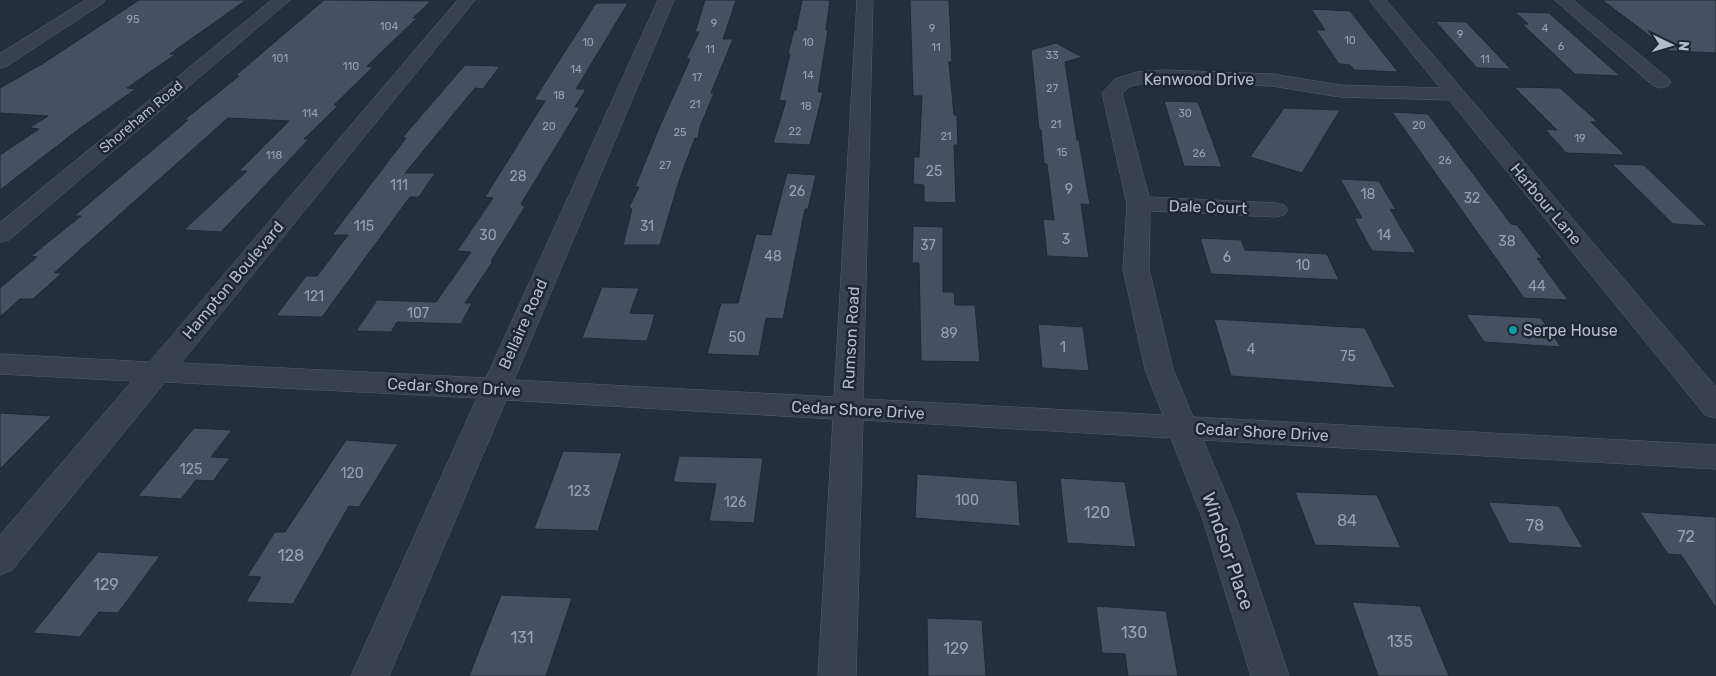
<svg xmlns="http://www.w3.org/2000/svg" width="1716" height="676" viewBox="0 0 1716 676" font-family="Rubik,sans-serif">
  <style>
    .building { fill: #455162; stroke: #1f2835 }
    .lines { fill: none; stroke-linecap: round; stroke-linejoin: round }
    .street-casing { stroke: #565f6c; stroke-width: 1 }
    .street { fill: #38414e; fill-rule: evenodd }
    .culture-dot { fill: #0f9aa8; stroke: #1d2633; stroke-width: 2 }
    .labels { text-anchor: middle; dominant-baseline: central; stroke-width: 5; stroke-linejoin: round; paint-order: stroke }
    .far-number-label { font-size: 11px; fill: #98a1af }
    .far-street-label { font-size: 14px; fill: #b4bcc9; stroke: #1d2633 }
    .number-label { font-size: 14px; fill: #98a1af }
    .street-label { font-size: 16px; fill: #b4bcc9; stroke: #1d2633 }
    .poi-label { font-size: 16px; fill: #b4bcc9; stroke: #1d2633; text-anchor: start }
    .near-number-label { font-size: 16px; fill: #98a1af }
    .near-street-label { font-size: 19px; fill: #b4bcc9; stroke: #1d2633 }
  </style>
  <rect width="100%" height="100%" fill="#242f3e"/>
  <path class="building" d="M139,0H246L170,54H176L127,88L136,89L83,126L0,190V155L39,129L29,128L48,116L0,113V88L42,64Z
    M324,0L431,1L413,18H417L367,66L373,67L334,105L338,106L304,139H309L221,232L184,230L247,171H239L289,121L228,118L54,273H62L33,299H20L0,317V288L37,257L31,256L81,216H74L188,120H184L239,76H235Z
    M705,0H736L723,39H733L711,93H714L700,127L698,138H695L679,181L660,245H623L632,209L629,207L639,187H635L659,128L690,59H686L699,32H695Z
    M802,0H830L826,30H828L818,92H823L810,145L773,143L786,101L779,100L790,54H788L794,30H796Z
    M910,0H949L952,62H949L954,115H957L958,145H954L956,203L924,202V185L913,184L914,157H919L922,96H913Z
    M1602,0H1716V53L1670,51Z
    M596,3H628L576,89H586L575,107H580L521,204L525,207L491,261H493L465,303H472L461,324L397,322L391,332L356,331L377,300L436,302L471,252L457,251L493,198L485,197L545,101L534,100Z
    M1311,9L1350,11L1398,72L1354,70L1350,65L1339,64L1316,30H1325Z
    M1515,12L1549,13L1620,76L1575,74L1522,24H1528Z
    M1435,21L1466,22L1511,69L1477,68Z
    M1056,43L1082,57L1065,62L1077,140H1079L1090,205L1081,204L1089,258L1047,256L1043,219L1054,220L1047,164H1044L1041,130H1039L1031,50Z
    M465,65L500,66L483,89L475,88L405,173H435L419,197H410L322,317L276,316L306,276H317L348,235H332L406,138H402Z
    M1514,87L1560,88L1598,122H1591L1625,155L1566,153L1545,129L1557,130Z
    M1164,101L1198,102L1222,167L1184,166Z
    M1284,108L1340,110L1302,173L1250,157Z
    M1392,112L1428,114L1511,224L1517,225L1543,259L1537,258L1568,300L1524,298Z
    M1612,164L1644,165L1707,226L1673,224Z
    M787,173L816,175L808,209H805L783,319L766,318L759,356L707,354L721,303H738L756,234L771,235Z
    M1340,179L1379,181L1396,210L1390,209L1416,253L1372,251L1354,218H1362Z
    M913,226L943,227V292H954L955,305H975L980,362L921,361L919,263H912Z
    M1200,238L1241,240L1245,250L1327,254L1339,280L1211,274Z
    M602,287L639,288L630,313L655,314L647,341L582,338Z
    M1466,314L1541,318L1561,347L1484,342Z
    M1214,319L1365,328L1395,388L1231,376Z
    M1038,324L1083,327L1089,371L1042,368Z
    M0,413L52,416L0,469Z
    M194,428L232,430L211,457L230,458L213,481L196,480L181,499L138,496Z
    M346,440L398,444L359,507L349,506L293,604L246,602L261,577L247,576L275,532H285Z
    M563,451L622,453L598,531L534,529Z
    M679,456L763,458L754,523L709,521L716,484L673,482Z
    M917,474L1017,481L1020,526L915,518Z
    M1060,478L1125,482L1136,547L1067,543Z
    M1295,492L1377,495L1401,548L1315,545Z
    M1488,502L1559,506L1583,548L1509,543Z
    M1640,512L1716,517V608L1681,555L1668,554Z
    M98,552L160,556L118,613L99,612L80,637L33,633Z
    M501,595L572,598L546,676H469Z
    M1352,602L1420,606L1449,676H1378Z
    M1096,606L1166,611L1178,676H1128L1125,654L1102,653Z
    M927,618L982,620L986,676H928Z"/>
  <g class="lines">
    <g class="street-casing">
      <path id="street" d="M86,0H105L103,3L7,66L0,68V54Z
        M272,0H290L9,240L0,242V223Z
        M458,0H475L181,363L486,378L658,0H674L514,380L834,397L857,0H873L863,399L1163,415L1145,369L1123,269L1127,204L1102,93L1115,79L1137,72L1164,70L1272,74L1340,85L1440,88L1369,0H1386L1716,387V418L1705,415L1449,100L1340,97L1272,86L1164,82L1139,84L1129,87L1122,94L1149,197L1276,203L1284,205L1288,210L1284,215L1276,217L1150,211L1149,269L1173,369L1193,417L1716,445V469L1203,440L1237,520L1289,676H1251L1203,520L1171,438L863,420L856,676H818L833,419L506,400L389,676H351L477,398L165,382L12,570L0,575V535L132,381L0,374V354L149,362Z
        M1555,0H1573L1668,78L1671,82L1668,86L1661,88L1654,86Z"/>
    </g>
    <use href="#street" class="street"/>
  </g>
  <circle class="culture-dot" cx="1513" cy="330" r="5"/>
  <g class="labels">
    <g class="far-number-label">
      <text x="133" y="19">95</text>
      <text x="714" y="23">9</text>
      <text x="389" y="26">104</text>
      <text x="932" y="28">9</text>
      <text x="1545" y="28">4</text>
      <text x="1460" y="34">9</text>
      <text x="1350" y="40">10</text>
      <text x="588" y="42">10</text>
      <text x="808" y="42">10</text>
      <text x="1561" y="46">6</text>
      <text x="936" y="47">11</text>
      <text x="710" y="49">11</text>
      <text x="1052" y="55">33</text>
      <text x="280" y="58">101</text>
      <text x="1485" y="59">11</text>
      <text x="351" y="66">110</text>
      <text x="576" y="69">14</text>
      <text x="808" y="75">14</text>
      <text x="697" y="77">17</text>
      <text x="1052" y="88">27</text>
      <text x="559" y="95">18</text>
      <text x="695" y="104">21</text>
      <text x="806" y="106">18</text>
      <text x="310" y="113">114</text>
      <text x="1185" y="113">30</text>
      <text x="1056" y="124">21</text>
      <text x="1419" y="125">20</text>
      <text x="549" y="126">20</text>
      <text x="795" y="131">22</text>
      <text x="680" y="132">25</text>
      <text x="946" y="136">21</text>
      <text x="1580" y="138">19</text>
      <text x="1062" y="152">15</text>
      <text x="1199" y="153">26</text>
      <text x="274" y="155">118</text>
      <text x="1445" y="160">26</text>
      <text x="665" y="165">27</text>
    </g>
    <g class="far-street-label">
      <text transform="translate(141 117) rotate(-40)">Shoreham Road</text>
    </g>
    <g class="number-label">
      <text x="934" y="171">25</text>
      <text x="518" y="176">28</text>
      <text x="399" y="185">111</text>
      <text x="1069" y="189">9</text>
      <text x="797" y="191">26</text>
      <text x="1368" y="194">18</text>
      <text x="1472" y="198">32</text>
      <text x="364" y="226">115</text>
      <text x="647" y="226">31</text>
      <text x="488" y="235">30</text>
      <text x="1384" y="235">14</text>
      <text x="1066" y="239">3</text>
      <text x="1507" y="241">38</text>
      <text x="928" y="245">37</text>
      <text x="773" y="256">48</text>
      <text x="1227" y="257">6</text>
      <text x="1303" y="265">10</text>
      <text x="1537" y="286">44</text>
      <text x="314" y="296">121</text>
      <text x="418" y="313">107</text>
      <text x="949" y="333">89</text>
      <text x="737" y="337">50</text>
      <text x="1063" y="347">1</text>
      <text x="1251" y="349">4</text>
      <text x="1348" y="356">75</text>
      <text x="191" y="469">125</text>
      <text x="352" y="473">120</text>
      <text x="579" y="491">123</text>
      <text x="967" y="500">100</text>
      <text x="735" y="502">126</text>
    </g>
    <g class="street-label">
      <text x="1199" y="79">Kenwood Drive</text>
      <text transform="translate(1546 204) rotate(50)">Harbour Lane</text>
      <text transform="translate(1208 207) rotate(2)">Dale Court</text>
      <text transform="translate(233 280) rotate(-50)">Hampton Boulevard</text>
      <text transform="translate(523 324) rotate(-66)">Bellaire Road</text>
      <text transform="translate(851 338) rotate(-87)">Rumson Road</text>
      <text transform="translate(454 387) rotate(3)">Cedar Shore Drive</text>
      <text transform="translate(858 410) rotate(3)">Cedar Shore Drive</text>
      <text transform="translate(1262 432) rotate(3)">Cedar Shore Drive</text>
    </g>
    <g class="poi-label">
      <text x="1523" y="330">Serpe House</text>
    </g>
    <g class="near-number-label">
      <text x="1097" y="512">120</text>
      <text x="1347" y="520">84</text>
      <text x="1535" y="525">78</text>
      <text x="1686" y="536">72</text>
      <text x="291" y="555">128</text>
      <text x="106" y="584">129</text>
      <text x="1134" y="632">130</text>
      <text x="522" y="637">131</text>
      <text x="1400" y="641">135</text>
      <text x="956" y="648">129</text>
    </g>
    <g class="near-street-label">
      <text transform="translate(1228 551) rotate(71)">Windsor Place</text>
    </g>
  </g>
  <g transform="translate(1671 45) rotate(95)" stroke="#1d2633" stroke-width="4" paint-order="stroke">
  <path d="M0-4L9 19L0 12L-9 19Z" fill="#b4bcc9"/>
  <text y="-8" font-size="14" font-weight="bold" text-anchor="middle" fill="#b4bcc9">N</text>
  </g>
</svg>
